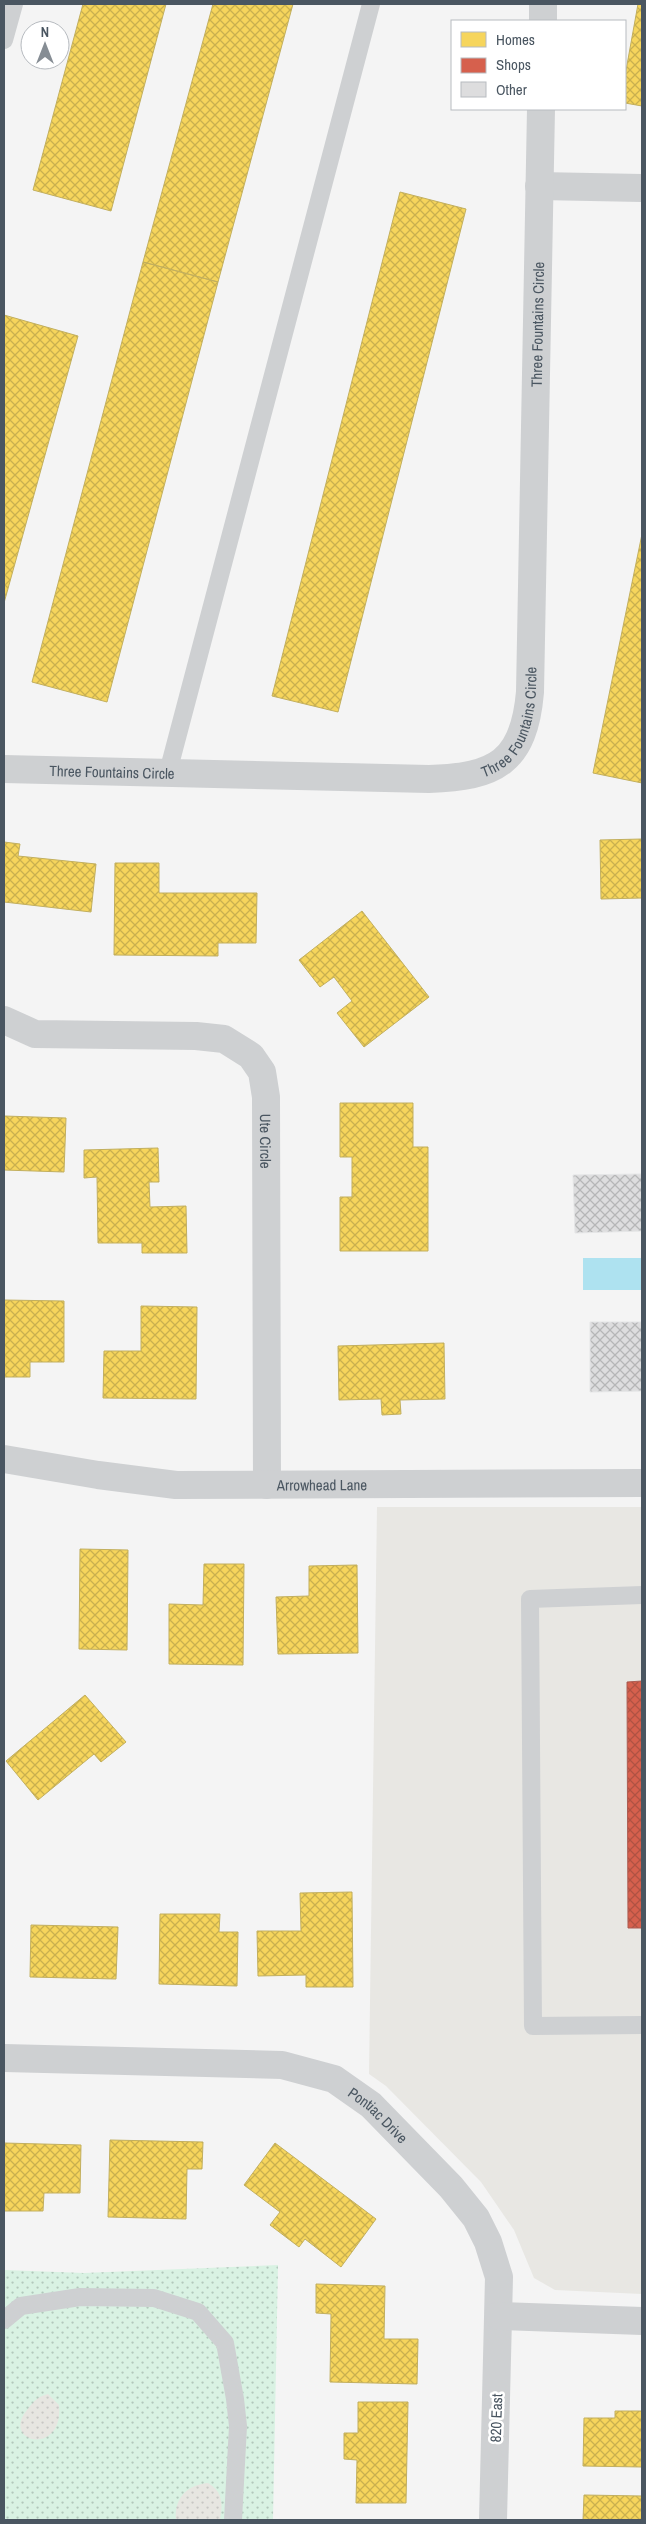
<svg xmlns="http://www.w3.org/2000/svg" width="646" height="2524" viewBox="0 0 646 2524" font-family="'Archivo Narrow',sans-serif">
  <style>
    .commercial { fill: #e8e7e3 }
    .grass { fill: url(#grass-dots) }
    .sand { fill: url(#sand-dots) }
    .water { fill: #aee2f0 }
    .homes { fill: url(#homes-cross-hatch); stroke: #c2af5e }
    .shops { fill: url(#shops-cross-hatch); stroke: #ac5d53 }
    .building { fill: url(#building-cross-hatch); stroke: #e5e6e7 }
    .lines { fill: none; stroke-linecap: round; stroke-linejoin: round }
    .service { stroke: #ced0d2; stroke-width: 18 }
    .minor { stroke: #ced0d2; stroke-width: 28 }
    .labels { text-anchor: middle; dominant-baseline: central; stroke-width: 5; stroke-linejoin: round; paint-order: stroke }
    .street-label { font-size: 15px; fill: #4a5661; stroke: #fff }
  </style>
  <defs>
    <pattern id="grass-dots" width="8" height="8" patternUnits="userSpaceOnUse" patternTransform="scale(1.25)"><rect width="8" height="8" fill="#d9f2e3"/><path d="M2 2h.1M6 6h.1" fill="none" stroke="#b2c7bb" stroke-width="1.8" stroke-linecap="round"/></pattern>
    <pattern id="sand-dots" width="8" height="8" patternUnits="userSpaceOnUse" patternTransform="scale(1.25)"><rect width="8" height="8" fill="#e7e6e1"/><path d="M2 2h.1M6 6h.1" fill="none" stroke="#c8c7c4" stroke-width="1.8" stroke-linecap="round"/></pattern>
    <pattern id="homes-cross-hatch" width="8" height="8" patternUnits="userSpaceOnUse" patternTransform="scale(1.25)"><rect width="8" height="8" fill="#f6d55c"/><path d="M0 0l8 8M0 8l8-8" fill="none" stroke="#c9b04f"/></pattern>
    <pattern id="shops-cross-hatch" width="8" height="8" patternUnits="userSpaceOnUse" patternTransform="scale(1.25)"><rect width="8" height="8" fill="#d6604d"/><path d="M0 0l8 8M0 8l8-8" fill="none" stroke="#b05243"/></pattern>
    <pattern id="building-cross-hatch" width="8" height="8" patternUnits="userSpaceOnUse" patternTransform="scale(1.25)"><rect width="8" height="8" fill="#ddddde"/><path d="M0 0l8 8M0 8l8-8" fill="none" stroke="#b5b6b7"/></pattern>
  </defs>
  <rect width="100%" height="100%" fill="#f4f4f4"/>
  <path class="commercial" d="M377,1507H642V2294L555,2290L534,2278L514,2230L481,2182L386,2086L369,2074Z"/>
  <path class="grass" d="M278,2265L273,2520H4V2270L84,2273Z"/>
  <path class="sand" d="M48,2394L59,2405C64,2457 0,2443 27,2410C33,2402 38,2396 48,2394Z
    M208,2483C223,2492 223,2504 220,2520H176C174,2498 187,2485 208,2483Z"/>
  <path class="water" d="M583,1258H642V1290H583Z"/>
  <path class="homes" d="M83,4H166L111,211L33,190Z
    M213,4H293L218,282L143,262Z
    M638,4H642V106L625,103V76Z
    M400,192L466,209L338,712L272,696Z
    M143,262L218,282L107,702L32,682Z
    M4,315L78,336L4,603Z
    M642,534V783L593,773Z
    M642,839V898L601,899L600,840Z
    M4,842L20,844L18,856L96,864L91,912L4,902Z
    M115,863H159V893H257L256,943H218V956L114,955Z
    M362,911L429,997L364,1047L337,1013L352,1001L334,977L320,987L299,960Z
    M340,1103H413V1147H428V1251H340V1197H352V1157H340Z
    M4,1116L66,1118L64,1172L4,1170Z
    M158,1148L159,1182H149L150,1207L186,1206L187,1253H142V1243H98L97,1177L84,1178V1150Z
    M4,1300L64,1301V1362H30V1377H4Z
    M141,1306L197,1307L196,1399L103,1398L104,1351H141Z
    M444,1343L445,1399L400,1400L401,1414L382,1415L381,1399L339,1400L338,1346Z
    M80,1549L128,1550L127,1650L79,1649Z
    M204,1564H244L243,1665L169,1664V1604L203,1605Z
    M357,1565L358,1653L278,1654L276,1597L309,1596V1566Z
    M85,1695L126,1742L101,1762L94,1754L38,1800L6,1761Z
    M352,1892L353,1987H306V1975L258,1976L257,1931H301L300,1893Z
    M160,1914H220L219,1932H238L237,1986L159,1984Z
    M31,1925L118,1927L116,1979L30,1977Z
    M110,2140L203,2142L202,2169H187L186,2219L108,2217Z
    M4,2143L81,2145L80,2193H44L43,2211H4Z
    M275,2143L376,2219L341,2267L305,2239L299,2247L270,2225L280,2212L244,2185Z
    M316,2284L385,2286L384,2339H418L417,2384L330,2382L331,2314L316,2313Z
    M358,2402H408L406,2503H356L357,2460L344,2459V2433H358Z
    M615,2411H642V2467L583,2466L584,2418H615Z
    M584,2495L642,2496V2520H583Z"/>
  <path class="shops" d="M642,1681V1928H628L627,1682Z"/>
  <path class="building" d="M642,1174V1231L575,1233L573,1175Z
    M590,1322H642V1391L590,1392Z"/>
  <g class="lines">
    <path class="service" d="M4,40L14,4
      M168,772L371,4
      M642,1595L530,1599L533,2026L642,2025
      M4,2320L21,2306L80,2297L154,2298L198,2312L225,2343L235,2399L238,2426L233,2520"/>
    <g class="minor">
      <path d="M543,21V4"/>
      <path d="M539,186L642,188"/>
      <path id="s1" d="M4,769L429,779C496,777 524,762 530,692L541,109"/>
      <path id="s2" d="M4,1020L35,1034L196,1036L224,1039L251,1056L262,1072L266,1097L267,1485"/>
      <path id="s3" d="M4,1459L98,1475L176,1485L642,1483"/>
      <path id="s4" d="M4,2058L282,2065L334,2079L371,2105L451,2187L476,2218L488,2242L499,2277L493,2520"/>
      <path d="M499,2316L642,2321"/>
    </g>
  </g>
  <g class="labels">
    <g class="street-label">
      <text stroke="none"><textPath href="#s1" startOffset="946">Three Fountains Circle</textPath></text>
      <text stroke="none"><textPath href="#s1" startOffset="541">Three Fountains Circle</textPath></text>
      <text stroke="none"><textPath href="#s1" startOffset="108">Three Fountains Circle</textPath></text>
      <text stroke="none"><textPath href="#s2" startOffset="344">Ute Circle</textPath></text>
      <text stroke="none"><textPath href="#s3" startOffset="320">Arrowhead Lane</textPath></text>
      <text stroke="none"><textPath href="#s4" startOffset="389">Pontiac Drive</textPath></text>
      <text transform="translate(496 2418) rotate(-88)">820 East</text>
    </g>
  </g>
  <rect width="646" height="2524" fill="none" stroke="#4a5661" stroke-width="10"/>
  <rect x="451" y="20" width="175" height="90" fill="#ffffff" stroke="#b7bbc0"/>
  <rect x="461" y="32" width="25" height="15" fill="#f6d55c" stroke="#b7bbc0"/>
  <text x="496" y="45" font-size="15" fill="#4a5661">Homes</text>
  <rect x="461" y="58" width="25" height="15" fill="#d6604d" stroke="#b7bbc0"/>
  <text x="496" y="70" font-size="15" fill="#4a5661">Shops</text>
  <rect x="461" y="82" width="25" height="15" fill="#ddddde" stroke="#b7bbc0"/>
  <text x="496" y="95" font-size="15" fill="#4a5661">Other</text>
  <g transform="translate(45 45)"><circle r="24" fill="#ffffff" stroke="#b7bbc0"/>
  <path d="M0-4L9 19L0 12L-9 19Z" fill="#868d94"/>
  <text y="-8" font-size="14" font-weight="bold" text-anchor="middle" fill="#4a5661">N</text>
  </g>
</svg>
